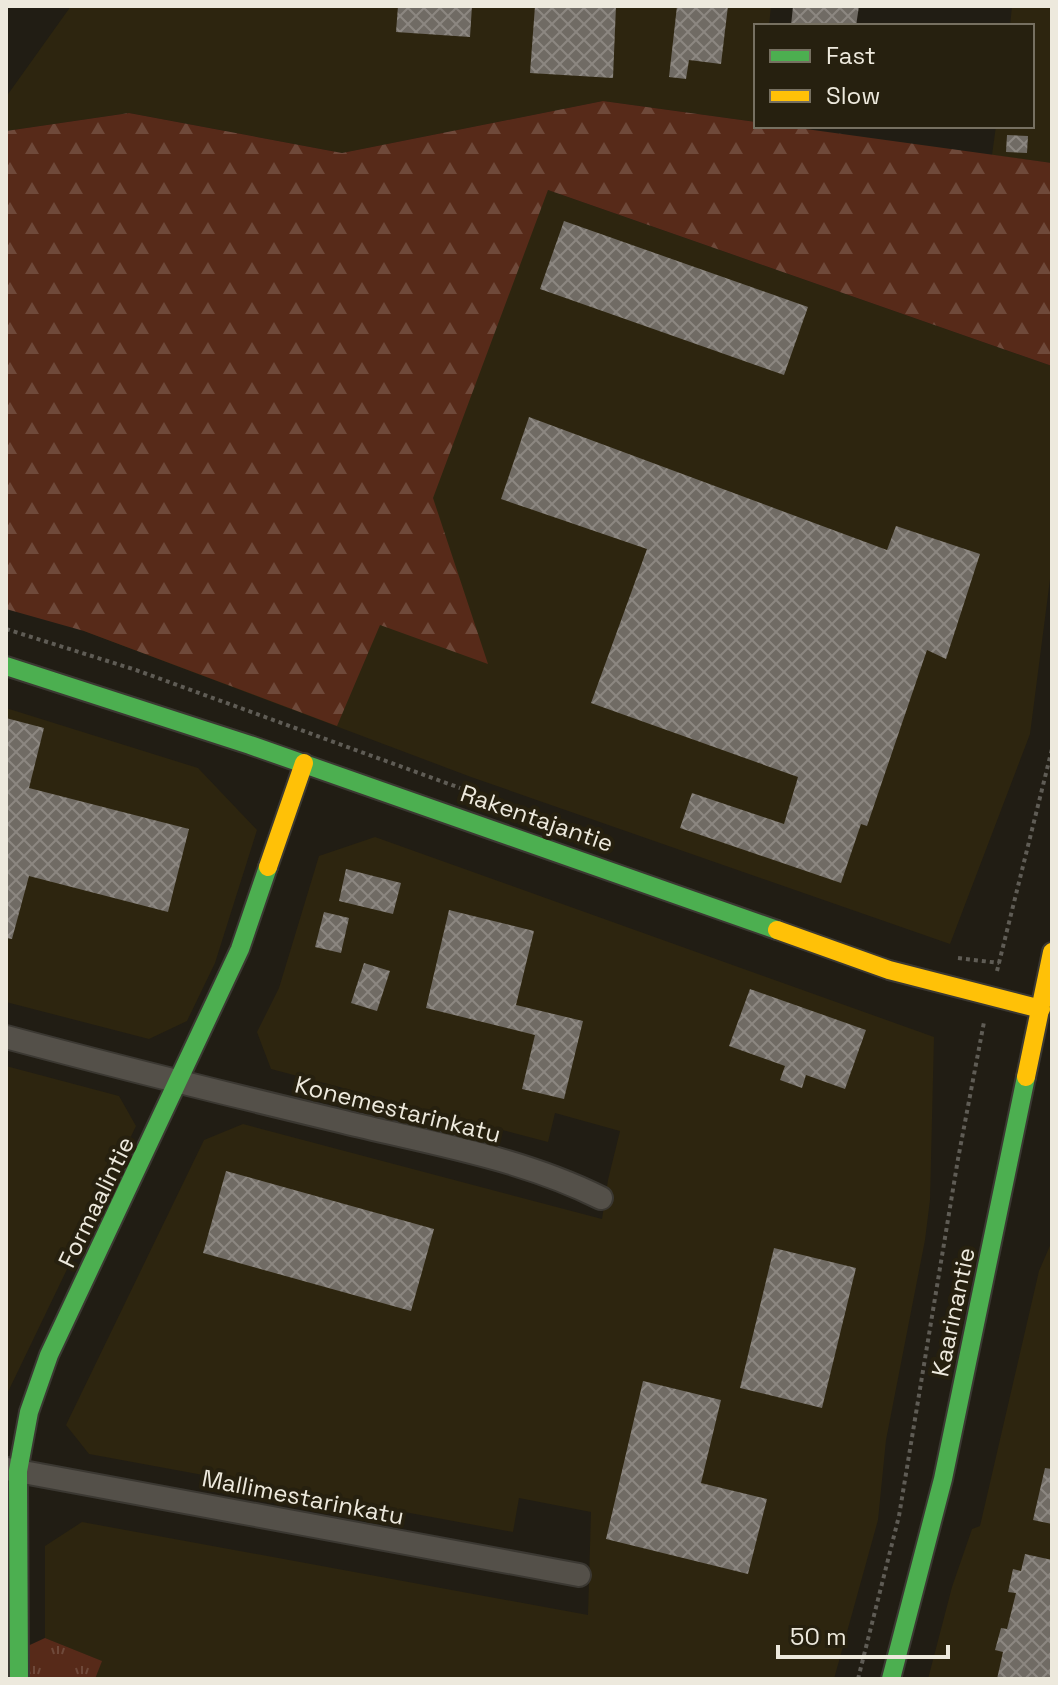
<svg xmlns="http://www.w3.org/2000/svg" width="1058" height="1685" viewBox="0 0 1058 1685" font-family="'Space Grotesk',sans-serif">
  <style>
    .built { fill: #2d250f }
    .grass { fill: url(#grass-tufts) }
    .forest { fill: url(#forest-firs) }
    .building { fill: url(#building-cross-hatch) }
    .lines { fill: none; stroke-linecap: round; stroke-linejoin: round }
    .street-casing { stroke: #3b3832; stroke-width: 26 }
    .fast-casing { stroke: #3b3832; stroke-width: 22 }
    .slow-casing { stroke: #3b3832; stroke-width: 22 }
    .path { stroke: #5f5c55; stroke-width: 4; stroke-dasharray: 4 4; stroke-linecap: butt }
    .street { stroke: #545049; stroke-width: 22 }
    .fast { stroke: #4caf50; stroke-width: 18 }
    .slow { stroke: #ffc107; stroke-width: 18 }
    .labels { text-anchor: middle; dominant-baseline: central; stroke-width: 8; stroke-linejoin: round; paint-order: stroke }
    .street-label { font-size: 24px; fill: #ede9dd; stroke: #26200f }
  </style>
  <defs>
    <pattern id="grass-tufts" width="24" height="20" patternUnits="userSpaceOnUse" patternTransform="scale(2)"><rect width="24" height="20" fill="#572a19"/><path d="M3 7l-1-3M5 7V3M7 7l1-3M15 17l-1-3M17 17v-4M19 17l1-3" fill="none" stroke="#6f493a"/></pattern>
    <pattern id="forest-firs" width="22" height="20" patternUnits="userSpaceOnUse" patternTransform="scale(2)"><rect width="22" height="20" fill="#572a19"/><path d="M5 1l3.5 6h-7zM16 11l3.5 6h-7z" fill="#6f493a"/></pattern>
    <pattern id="building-cross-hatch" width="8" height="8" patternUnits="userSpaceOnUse" patternTransform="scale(2)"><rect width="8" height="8" fill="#706b64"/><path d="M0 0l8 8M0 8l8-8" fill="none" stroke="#8c8781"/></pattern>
  </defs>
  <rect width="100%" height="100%" fill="#211d14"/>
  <path class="built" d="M71,6H771L769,26H756V122L603,101L342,153L129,113L6,131V97Z
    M1012,6H1052V163L992,155L996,126H1032V26H1010Z
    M548,190L1052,366V564L1030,734L950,944L471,777L84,631Z
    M6,708L198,768L257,830L215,963L187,1021L149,1039L6,1002Z
    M375,837L934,1037L930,1200L925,1240L886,1440L878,1520L834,1679H95L101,1661L45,1638V1546L82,1522L588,1615L591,1512L519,1498L513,1532L89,1454L66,1425L204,1140L243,1124L602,1219L608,1180L620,1131L555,1113L548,1142L271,1069L257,1032L279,988L319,856Z
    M6,1066L119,1096L136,1126L6,1396Z
    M1052,1241V1679H928L952,1587L972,1529L980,1526L1039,1271Z"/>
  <path class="grass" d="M45,1638L102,1661L95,1679H19V1650Z"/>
  <path class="forest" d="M603,101L756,122V126H784L1052,163V366L548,190L433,498L488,664L380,625L337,726L84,631L6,609V131L129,113L342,153Z"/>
  <path class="building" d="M398,6H472L470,37L396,32Z
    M535,6H616L613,78L530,73Z
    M677,6H728L721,64L689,60L686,79L669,77Z
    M793,6H859L856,26H791Z
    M1007,135L1028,136L1027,153L1006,152Z
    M564,221L808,307L784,375L540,289Z
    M529,417L887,550L896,526L980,554L946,659L927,650L867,826L861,824L841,883L680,828L692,793L784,824L798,777L591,703L647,549L501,499Z
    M6,718L44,728L29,788L189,829L168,912L29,876L12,939L6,938Z
    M346,869L401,883L393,914L339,901Z
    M449,910L534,931L516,1005L583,1021L564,1099L522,1089L535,1035L426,1008Z
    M324,912L349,918L341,953L315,947Z
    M364,963L390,971L377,1011L351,1003Z
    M750,989L866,1030L845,1089L806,1075L802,1088L780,1080L785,1066L729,1046Z
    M226,1171L434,1229L411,1311L203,1253Z
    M774,1248L856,1268L822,1408L740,1388Z
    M643,1381L721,1400L701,1483L767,1499L748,1574L606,1539Z
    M1045,1468L1052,1469V1524L1033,1520Z
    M1025,1554L1052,1560V1679H997L1003,1652L995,1650L1001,1628L1007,1629L1016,1593L1008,1592L1013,1569L1021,1571Z"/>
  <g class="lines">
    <g class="street-casing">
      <path id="street" d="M6,1037C118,1067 231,1095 344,1122C430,1143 521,1158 601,1198
        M7,1469L579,1575"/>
    </g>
    <g class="fast-casing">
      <path id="fast" d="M6,666L250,745L777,930
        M19,1679L18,1471L29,1412L49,1355L240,949L268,867
        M891,1679L943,1479L1026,1077"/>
    </g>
    <g class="slow-casing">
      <path id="slow" d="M268,867L304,763
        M777,930L889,970L1041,1009
        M1026,1077L1052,952"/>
    </g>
    <path class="path" d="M6,629L136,670L460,788
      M958,958L999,963
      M997,971L1052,749
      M858,1679L899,1516L958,1159L984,1022"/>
    <use href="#street" class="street"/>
    <use href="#fast" class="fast"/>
    <use href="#slow" class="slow"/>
  </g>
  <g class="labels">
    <g class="street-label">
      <text transform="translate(537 818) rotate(19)">Rakentajantie</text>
      <text transform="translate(398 1109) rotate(14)">Konemestarinkatu</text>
      <text transform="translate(96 1202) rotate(-64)">Formaalintie</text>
      <text transform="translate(953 1312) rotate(-78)">Kaarinantie</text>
      <text transform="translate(303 1497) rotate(11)">Mallimestarinkatu</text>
    </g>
  </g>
  <rect width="1058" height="1685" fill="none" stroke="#ede9dd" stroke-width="16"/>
  <rect x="754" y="24" width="280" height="104" fill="#26200f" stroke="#767061" stroke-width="2"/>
  <rect x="770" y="50" width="40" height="12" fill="#4caf50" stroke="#767061" stroke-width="2"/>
  <text x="826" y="64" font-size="24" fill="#ede9dd">Fast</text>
  <rect x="770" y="90" width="40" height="12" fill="#ffc107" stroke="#767061" stroke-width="2"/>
  <text x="826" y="104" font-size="24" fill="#ede9dd">Slow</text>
  <path d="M778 1645v12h170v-12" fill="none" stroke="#ede9dd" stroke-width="4"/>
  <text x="790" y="1645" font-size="24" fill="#ede9dd" stroke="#26200f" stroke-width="6" paint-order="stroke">50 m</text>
</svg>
